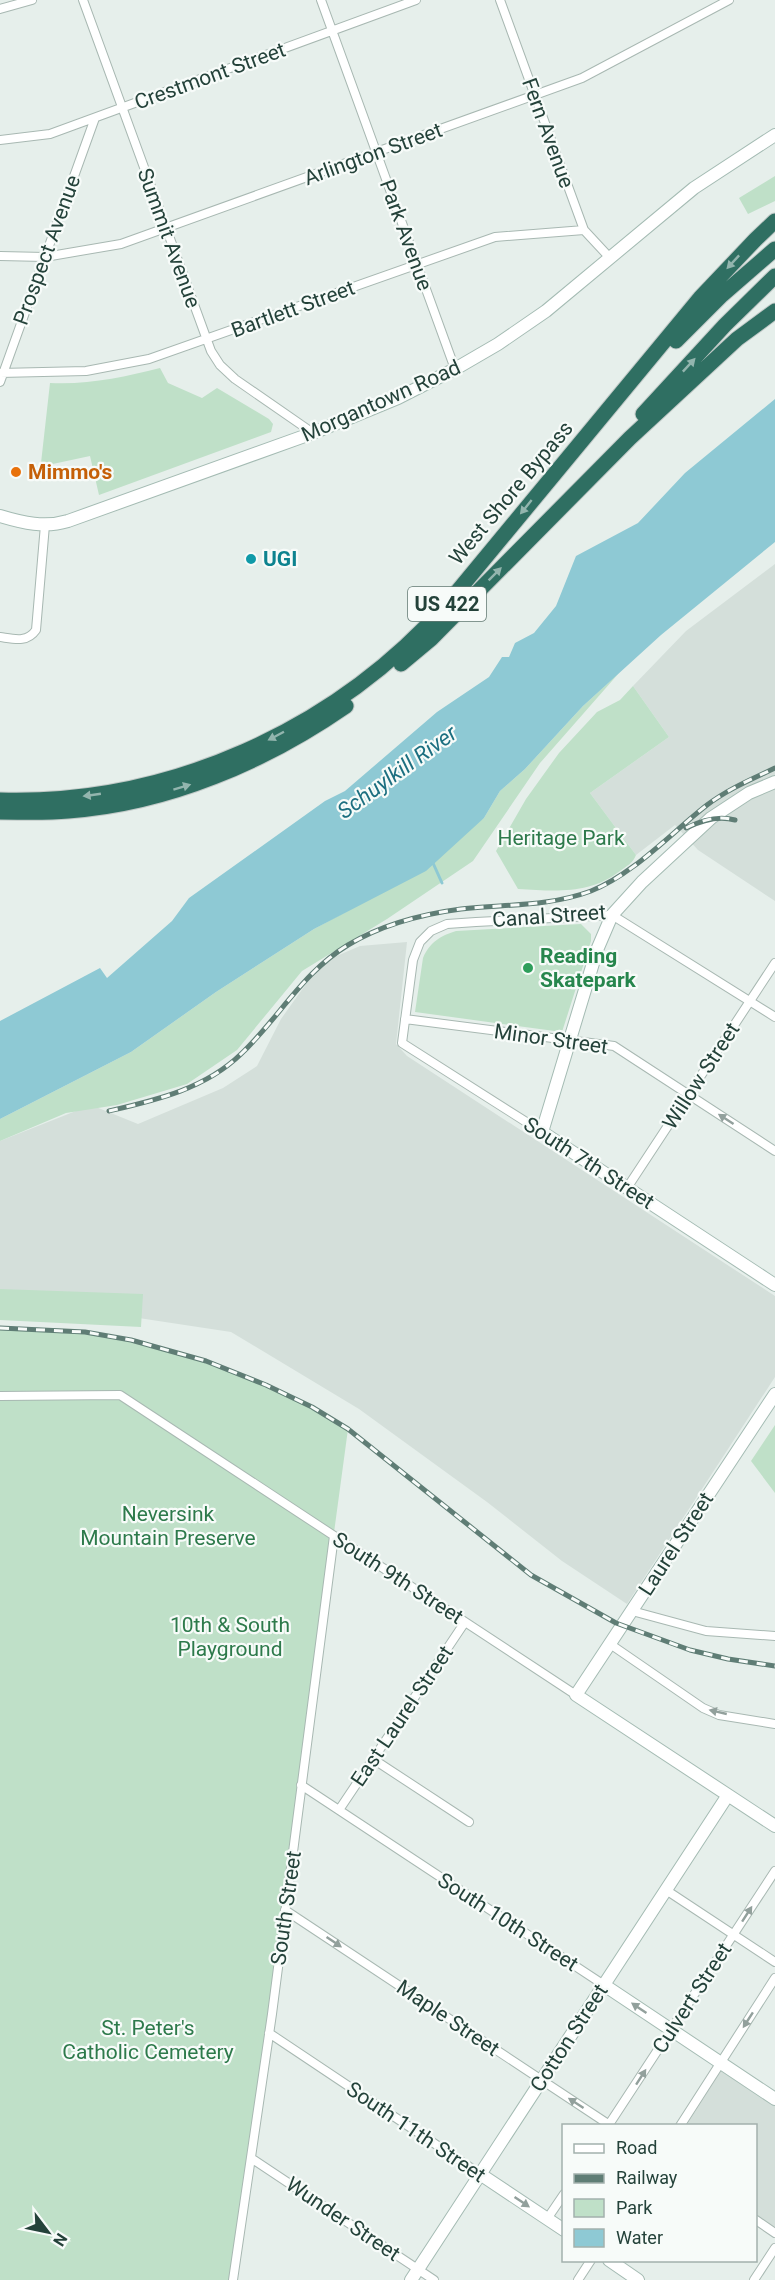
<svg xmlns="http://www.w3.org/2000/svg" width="775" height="2280" viewBox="0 0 775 2280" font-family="Roboto,sans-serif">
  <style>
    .built { fill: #d4dfda }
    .green { fill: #bfe0c8 }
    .water { fill: #8ec9d4 }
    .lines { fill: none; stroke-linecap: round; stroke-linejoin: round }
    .stream { stroke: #8ec9d4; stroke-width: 3 }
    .street-casing { stroke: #a8b8b2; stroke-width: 10 }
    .secondary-casing { stroke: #a4bbb3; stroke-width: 14 }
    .highway-casing { stroke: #c2cac8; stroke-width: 17 }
    .street { stroke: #fff; stroke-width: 8 }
    .secondary { stroke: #fff; stroke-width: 12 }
    .highway { stroke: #2f6f62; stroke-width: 15 }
    .rail-casing { stroke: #5f7d75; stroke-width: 5 }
    .rail { stroke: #f7fbf9; stroke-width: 3; stroke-dasharray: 9; stroke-linecap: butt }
    .oneway { fill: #93b5ae }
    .oneway2 { fill: #92a09c }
    .food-dot { fill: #e8710a; stroke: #f7fbf9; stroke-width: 2 }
    .culture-dot { fill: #0f9aa8; stroke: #f7fbf9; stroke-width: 2 }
    .leisure-dot { fill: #2e9e5b; stroke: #f7fbf9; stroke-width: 2 }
    .labels { text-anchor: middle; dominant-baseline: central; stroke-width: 4.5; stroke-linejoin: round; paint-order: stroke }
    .shield { fill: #f7fbf9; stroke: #637a73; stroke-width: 1.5 }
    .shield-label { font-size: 20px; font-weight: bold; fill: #24423a }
    .street-label { font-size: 21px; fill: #24423a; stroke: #f7fbf9 }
    .food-label { font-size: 21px; font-weight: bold; fill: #c56008; stroke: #f7fbf9; text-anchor: start }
    .culture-label { font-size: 21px; font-weight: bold; fill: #0d838f; stroke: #f7fbf9; text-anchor: start }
    .park-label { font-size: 21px; fill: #2d7a4b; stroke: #f7fbf9 }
    .leisure-label { font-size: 21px; font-weight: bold; fill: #27864d; stroke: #f7fbf9; text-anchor: start }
    .water-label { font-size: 22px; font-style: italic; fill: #1c6f80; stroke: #f7fbf9 }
  </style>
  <rect width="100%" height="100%" fill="#e6efeb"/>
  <path class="built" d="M775,564V901L698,850L675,825L636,855L590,793L669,737L633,686L686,631Z
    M407,942L396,1044L407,1056L775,1296V1377L627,1604L562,1561L487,1502L359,1409L231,1332L0,1297V1141L91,1105L138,1124L223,1088L257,1066L281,1019L311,977L332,958L360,946Z
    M721,2071L775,2106V2230L756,2217V2126H686Z"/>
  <path class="green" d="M775,176V201L748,214L739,198Z
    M160,368L168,383L202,398L217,388L269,419L273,424L271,432L99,495L90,456L48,465L41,463L50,383C88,385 124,377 160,368Z
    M619,673L540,763L473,861L387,919L302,971L237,1050L187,1084L117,1105L66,1113L0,1141V1119L131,1052L216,992L314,929L366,901L484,818L500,791L525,769L583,706Z
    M633,686L669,737L590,793L636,855C633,863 627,866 620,871C589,895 555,891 518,889L496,851L526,799L559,753L597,712L620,700Z
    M581,924L591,934V941L562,1032L415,1012L423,958C430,942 440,936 456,931Z
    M0,1289L143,1294L141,1327L0,1320Z
    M0,1328C29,1328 59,1328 87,1332C180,1345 268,1380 348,1429L233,2280H0Z
    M775,1425V1493L751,1461Z"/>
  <path class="water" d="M775,399V542L661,635L583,706L525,769L500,791L484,818L426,871L314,929L216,992L131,1052L0,1119V1021L100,968L107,978L172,921L189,898L325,801L345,791L437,712L489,677L502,657H509L515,643L534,633L556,606L576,556L638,523L685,473Z"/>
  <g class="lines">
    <path class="stream" d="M433,863L442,883"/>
    <g class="street-casing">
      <path id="street" d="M83,0L211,351L220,365L235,379L313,433
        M321,0L455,369
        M500,0L584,230L610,258
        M0,9L32,0
        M0,140L50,134L416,0
        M0,256L45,257L121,244L582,78L729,0
        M0,373L86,371L149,359L495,237L584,230
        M0,382L95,118
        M0,637C14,639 27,643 36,630L45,525
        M405,1019L614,1046L775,1151
        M542,1132L402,1043L413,960L420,942L431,931L447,924L476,922L612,915L775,1017
        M627,1188L775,963
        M0,1396L120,1395L576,1695
        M632,1611L706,1631L775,1636
        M610,1644L703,1708L719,1715L775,1724
        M373,1759L469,1822
        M301,1785L604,1985
        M339,1810L465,1622
        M666,1890L775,1962
        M285,1910L611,2126
        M269,2033L480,2174
        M608,2126L775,1871
        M680,2126L775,1978
        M251,2158L434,2280
        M547,2219L564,2194
        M756,2220L775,2233
        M233,2280L272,2014L334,1536
        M578,2280L591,2260
        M754,2280L775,2248"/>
    </g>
    <g class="secondary-casing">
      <path id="secondary" d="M0,516C23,523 45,528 68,521L313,433L398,398L455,369L498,344L546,311L694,188L775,135
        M775,782L749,793L711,818L642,882L612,915L597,950L542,1132L775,1285
        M775,1394L576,1695L775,1826
        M604,1985L775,2099
        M480,2174L564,2230
        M609,2260L638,2280
        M411,2280L728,1795"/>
    </g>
    <g class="highway-casing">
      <path id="highway" d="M676,341L722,295L775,249
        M643,414L725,325L775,276
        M401,664L431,639L630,438L737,339L775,311
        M0,800C169,805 335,730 447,604L700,298L755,240L775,221
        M0,812C23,812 46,813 68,811C168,804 265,762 346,706"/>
    </g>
    <use href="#street" class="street"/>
    <use href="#secondary" class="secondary"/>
    <use href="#highway" class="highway"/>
    <g class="rail-casing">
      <path id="rail" d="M686,828C702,820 718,815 735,820
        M109,1111C156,1100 205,1089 241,1054C279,1018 303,972 348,945C381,925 423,914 461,909C505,904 548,907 591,891C634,874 671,833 707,805C728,789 752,779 775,768
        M0,1328L85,1332L131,1340L206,1361L266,1385L312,1407L348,1429L531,1575L616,1623L690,1650L728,1659L775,1666"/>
    </g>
    <use href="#rail" class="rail"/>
  </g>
  <defs><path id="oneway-solid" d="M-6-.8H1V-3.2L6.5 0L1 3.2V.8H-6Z" transform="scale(1.5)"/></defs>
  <g class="oneway">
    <use href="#oneway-solid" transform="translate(733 262) rotate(133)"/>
    <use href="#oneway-solid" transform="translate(689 365) rotate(-47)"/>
    <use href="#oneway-solid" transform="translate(526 507) rotate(129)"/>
    <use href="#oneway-solid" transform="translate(495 574) rotate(-45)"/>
    <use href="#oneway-solid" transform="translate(276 736) rotate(152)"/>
    <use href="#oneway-solid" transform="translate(182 787) rotate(-17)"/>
    <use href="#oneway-solid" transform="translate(92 795) rotate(172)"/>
  </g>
  <g class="oneway2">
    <use href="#oneway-solid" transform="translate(726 1119) rotate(-147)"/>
    <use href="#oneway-solid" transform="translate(718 1712) rotate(-167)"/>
    <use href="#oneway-solid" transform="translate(747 1914) rotate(-57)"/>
    <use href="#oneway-solid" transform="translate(334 1942) rotate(34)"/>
    <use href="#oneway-solid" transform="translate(639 2008) rotate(-146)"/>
    <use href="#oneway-solid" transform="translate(748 2020) rotate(123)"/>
    <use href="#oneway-solid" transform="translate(641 2077) rotate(-57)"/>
    <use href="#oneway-solid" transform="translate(576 2103) rotate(-147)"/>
    <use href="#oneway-solid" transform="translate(522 2202) rotate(34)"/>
  </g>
  <circle class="food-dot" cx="16" cy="472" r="6"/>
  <circle class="culture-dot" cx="251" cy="559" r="6"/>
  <circle class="leisure-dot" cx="528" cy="968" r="6"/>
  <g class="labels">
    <rect class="shield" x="408" y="587" width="78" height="34" rx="4.5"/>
    <g class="shield-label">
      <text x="447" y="604">US 422</text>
    </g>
    <g class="street-label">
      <text transform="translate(210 76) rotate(-20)">Crestmont Street</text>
      <text transform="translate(548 133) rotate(70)">Fern Avenue</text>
      <text transform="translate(373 154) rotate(-20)">Arlington Street</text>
      <text transform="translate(406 235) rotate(70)">Park Avenue</text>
      <text transform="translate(169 238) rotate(70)">Summit Avenue</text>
      <text transform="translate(47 250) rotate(-70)">Prospect Avenue</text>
      <text transform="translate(293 309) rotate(-20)">Bartlett Street</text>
      <text transform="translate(381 401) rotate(-24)">Morgantown Road</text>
      <text transform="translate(511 493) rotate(-50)">West Shore Bypass</text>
      <text transform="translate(549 916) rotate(-4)">Canal Street</text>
      <text transform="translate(551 1039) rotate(8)">Minor Street</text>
      <text transform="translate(701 1076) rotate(-57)">Willow Street</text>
      <text transform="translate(589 1163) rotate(33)">South 7th Street</text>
      <text transform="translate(676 1544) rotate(-57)">Laurel Street</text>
      <text transform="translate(398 1578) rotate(33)">South 9th Street</text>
      <text transform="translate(402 1716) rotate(-56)">East Laurel Street</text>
      <text transform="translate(286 1908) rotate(-82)">South Street</text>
      <text transform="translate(508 1922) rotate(33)">South 10th Street</text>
      <text transform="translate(692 1998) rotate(-57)">Culvert Street</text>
      <text transform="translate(448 2018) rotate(34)">Maple Street</text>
      <text transform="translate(569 2038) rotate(-57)">Cotton Street</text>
      <text transform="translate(416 2132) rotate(34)">South 11th Street</text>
      <text transform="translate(343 2219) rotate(34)">Wunder Street</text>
    </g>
    <g class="food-label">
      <text x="28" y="472">Mimmo's</text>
    </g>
    <g class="culture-label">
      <text x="263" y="559">UGI</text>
    </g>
    <g class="park-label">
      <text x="561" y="838">Heritage Park</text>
      <text x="168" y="1514">Neversink<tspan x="168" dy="24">Mountain Preserve</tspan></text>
      <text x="230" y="1625">10th &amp; South<tspan x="230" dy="24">Playground</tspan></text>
      <text x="148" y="2028">St. Peter's<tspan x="148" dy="24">Catholic Cemetery</tspan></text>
    </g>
    <g class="leisure-label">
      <text x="540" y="956">Reading<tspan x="540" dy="24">Skatepark</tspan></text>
    </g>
    <g class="water-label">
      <text transform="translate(397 772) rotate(-36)">Schuylkill River</text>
    </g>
  </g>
  <rect x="562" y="2124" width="195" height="138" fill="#f7fbf9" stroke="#a3b1ad" stroke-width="1.5"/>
  <rect x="574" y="2144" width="30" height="9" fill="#ffffff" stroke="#a3b1ad" stroke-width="1.5"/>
  <text x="616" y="2154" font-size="18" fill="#24423a">Road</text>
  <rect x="574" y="2174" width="30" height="9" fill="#5f7d75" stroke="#a3b1ad" stroke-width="1.5"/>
  <text x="616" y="2184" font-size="18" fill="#24423a">Railway</text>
  <rect x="574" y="2199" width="30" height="18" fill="#bfe0c8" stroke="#a3b1ad" stroke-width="1.5"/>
  <text x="616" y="2214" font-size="18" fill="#24423a">Park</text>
  <rect x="574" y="2229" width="30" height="18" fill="#8ec9d4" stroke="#a3b1ad" stroke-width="1.5"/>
  <text x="616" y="2244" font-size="18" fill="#24423a">Water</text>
  <g transform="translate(48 2232) rotate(122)" stroke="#f7fbf9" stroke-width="4.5" paint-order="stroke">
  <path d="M0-4.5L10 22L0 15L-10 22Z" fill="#24423a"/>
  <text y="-9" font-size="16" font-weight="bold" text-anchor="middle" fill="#24423a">N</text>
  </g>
</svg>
